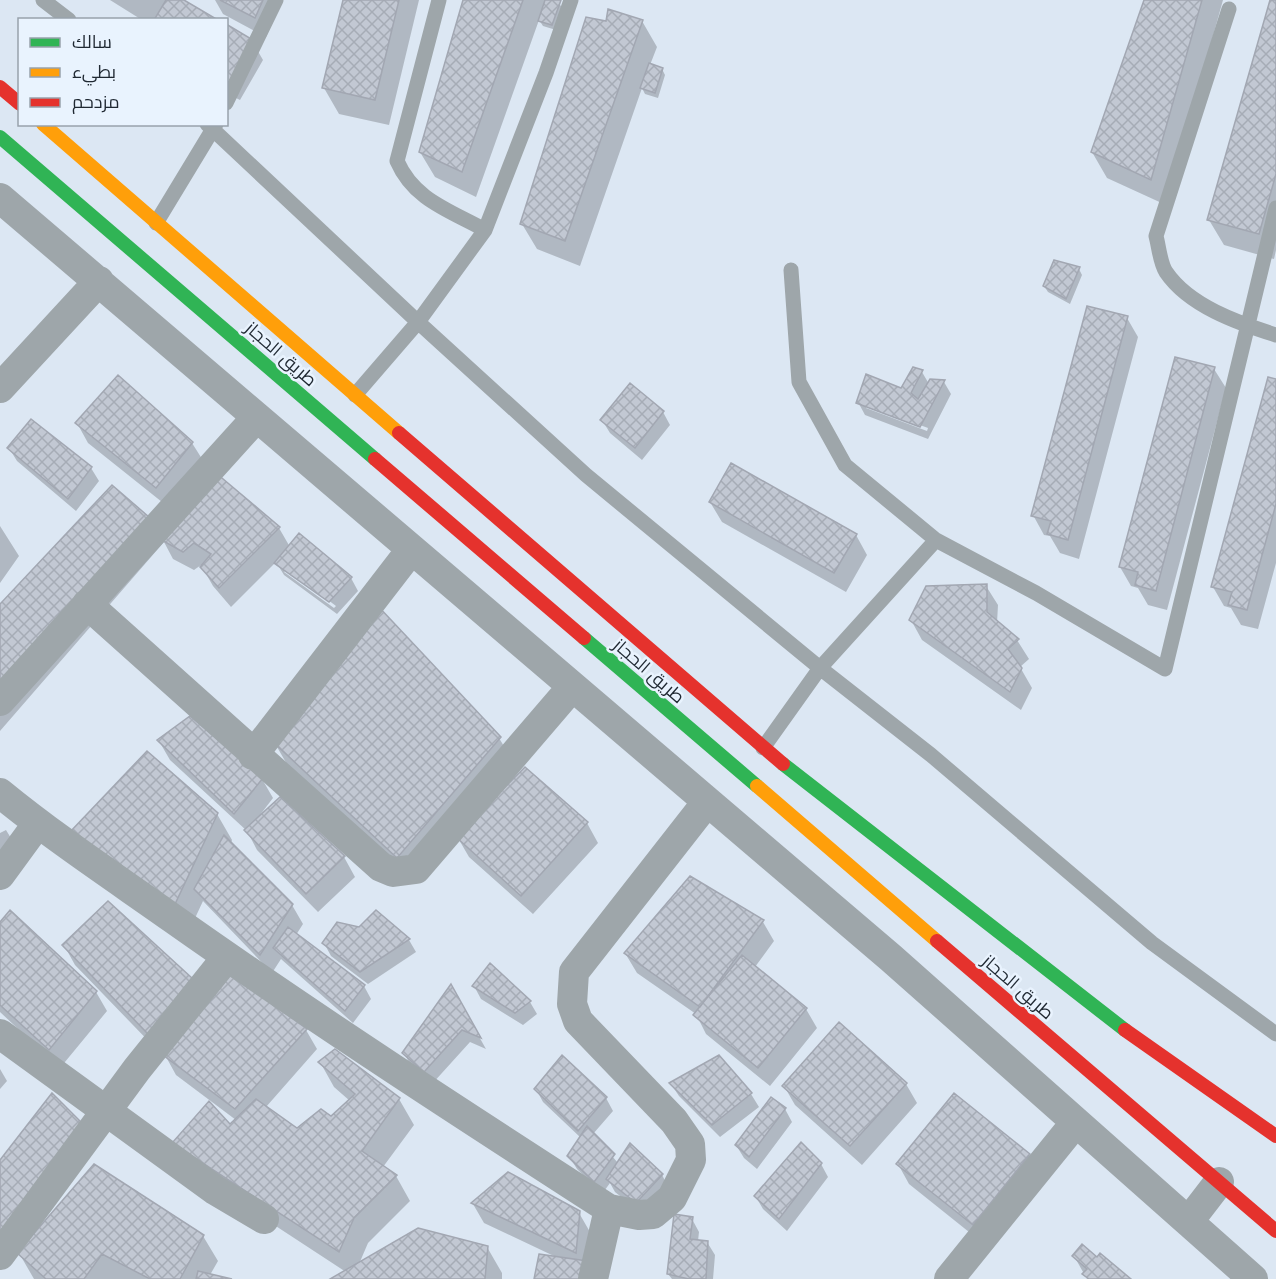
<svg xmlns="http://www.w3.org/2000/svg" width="1276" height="1279" viewBox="0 0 1276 1279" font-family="Helvetica,Cairo,sans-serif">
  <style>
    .shadow { fill: #0003; fill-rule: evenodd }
    .building { fill: url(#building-cross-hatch); stroke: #a2a7b2; stroke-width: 1.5 }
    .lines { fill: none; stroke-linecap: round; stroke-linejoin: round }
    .lane { stroke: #9ea6aa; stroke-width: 15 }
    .street { stroke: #9ea6aa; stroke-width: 30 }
    .fast { stroke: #30b455; stroke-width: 14 }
    .slow { stroke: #ff9f0a; stroke-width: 14 }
    .jam { stroke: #e5322d; stroke-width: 14 }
    .labels { text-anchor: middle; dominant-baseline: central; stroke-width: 5; stroke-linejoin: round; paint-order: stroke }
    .street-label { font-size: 18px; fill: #1f2832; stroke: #e9f3fe }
  </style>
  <defs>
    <pattern id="building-cross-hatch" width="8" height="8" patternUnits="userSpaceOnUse" patternTransform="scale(1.5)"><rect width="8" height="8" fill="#c2c8d3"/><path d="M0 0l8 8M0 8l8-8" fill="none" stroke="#a6acb6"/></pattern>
  </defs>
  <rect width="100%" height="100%" fill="#dce7f3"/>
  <path class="shadow" d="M110,0H181L215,20H142Z
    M215,0H282L266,37L223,14Z
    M345,0H419L389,125L339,114L324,88Z
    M465,0H555L563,8L556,30L543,26L539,20L476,197L435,177L420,152Z
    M1145,0H1223L1166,205L1107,178L1092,152Z
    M1271,0H1276V250L1274,259L1224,245L1209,220Z
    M642,21L657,47L650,65L662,69L665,75L658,98L645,94L642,88L580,266L537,249L522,224L607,23Z
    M226,26L252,41L263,60L240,100L226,93Z
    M1079,269L1082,275L1070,304L1048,292L1044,286Z
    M1127,318L1138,337L1079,559L1060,553L1050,536L1044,535L1033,515Z
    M1214,369L1226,388L1167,610L1148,605L1138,588L1131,586L1120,567Z
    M922,372L929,384L944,382L951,394L928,439L865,415L858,402L901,390ZM866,405L928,428L927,431L866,408Z
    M1276,381V563L1258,629L1241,625L1231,608L1224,606L1213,587Z
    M630,385L663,412L670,425L642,460L610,433L602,420Z
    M31,421L91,468L99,481L76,511L17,461L9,448Z
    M77,423L192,443L204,462L167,506L88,443Z
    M710,502L856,535L867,555L846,592L722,522Z
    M148,517L279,528L290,547L299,535L351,578L358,591L337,614L284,575L276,562L231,607L213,586L201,565L194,570L173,559L164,542L0,731V606ZM287,569L336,606L334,608L284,572Z
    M0,526L19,556L0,583Z
    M986,586L998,605L997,623L1017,640L1029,659L1020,667L1032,688L1021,710L922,640L911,620Z
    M499,738L514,763L412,882L288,766L273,740Z
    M159,741L262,779L273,798L260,815L280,799L344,857L355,877L318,912L257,850L247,831L170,760Z
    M525,769L587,823L598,843L533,914L469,857L458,838Z
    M217,814L232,840L231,843L292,905L303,924L296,935L364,986L371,999L353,1023L281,959L272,973L203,901L190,929L87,857Z
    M6,830L17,848L0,870V833Z
    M763,922L774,941L755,967L806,1009L817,1028L770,1086L706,1034L696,1014L637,973L625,953Z
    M0,924L96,992L107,1011L60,1068L0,1012Z
    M409,940L416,952L368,984L331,956L324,943Z
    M64,945L202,999L160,1053L75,965Z
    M490,965L530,1002L537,1014L523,1025L481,999L474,986Z
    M229,975L306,1030L317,1049L266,1107L297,1130L332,1118L350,1101L334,1087L320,1062L399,1099L414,1125L383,1167L396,1176L410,1201L368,1243L359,1264L487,1247L502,1273V1279H333L346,1272L189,1169L236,1120L176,1075L165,1055Z
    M451,987L486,1049L470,1042L432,1084L411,1066L404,1053Z
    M719,1057L751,1094L759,1107L720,1137L679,1096L671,1084Z
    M0,1069L7,1081L0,1089Z
    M906,1084L917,1103L862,1165L795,1105L784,1086Z
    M536,1089L606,1098L613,1111L593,1134L618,1163L630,1146L662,1175L669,1188L644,1215L615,1192L610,1183L602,1194L577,1169L569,1156L581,1138L543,1102Z
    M785,1109L792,1122L757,1169L744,1158L736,1145Z
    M1029,1155L1040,1174L984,1244L909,1184L898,1164Z
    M821,1164L828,1177L787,1231L763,1209L756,1197Z
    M473,1204L579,1213L590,1232L596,1279H536L556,1257L484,1223Z
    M692,1219L699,1232L698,1241L707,1242L715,1255L713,1279H672L668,1274Z
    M203,1236L218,1261L210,1275L225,1279H34L19,1253Z
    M1074,1256L1097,1259L1129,1279H1087Z"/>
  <path class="building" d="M166,0H184L218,20H154Z
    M220,0H263L255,18Z
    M343,0H399L375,100L322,88Z
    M463,0H523L462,172L419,152Z
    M545,0H561L552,25L538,21Z
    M1144,0H1202L1151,180L1091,152Z
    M1270,0H1276V174L1259,234L1207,220Z
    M608,9L643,20L565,241L520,224L586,17L606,21Z
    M226,24L253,40L229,82L226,81Z
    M649,63L663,68L655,93L640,88Z
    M1054,260L1080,267L1066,299L1043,286Z
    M1087,306L1128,316L1068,540L1047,534L1051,521L1031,516Z
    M1175,357L1215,367L1156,591L1135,585L1138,572L1119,567Z
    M913,367L923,370L911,393L918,399L930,379L945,380L920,427L856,403L866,374L901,388Z
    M118,375L193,442L156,488L75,423Z
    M1268,377L1276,379V504L1247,610L1228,605L1232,592L1211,587Z
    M630,383L664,411L635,448L600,420Z
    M31,419L92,467L68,499L7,448Z
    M731,463L857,534L834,573L709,502Z
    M216,473L280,527L219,588L200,567L211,554L194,543L183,552L160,539Z
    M112,485L149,517L0,689V604Z
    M299,533L352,577L329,602L274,563Z
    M987,584V612L1019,639L1008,649L1022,668L1010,692L909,620L926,586Z
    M377,605L501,737L397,858L271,740Z
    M190,716L263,778L234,814L157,740Z
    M147,751L218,813L175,904L71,831Z
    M525,767L588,822L521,896L456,837Z
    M280,797L345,856L306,894L244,830Z
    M224,835L293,904L260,955L194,889Z
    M690,876L764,920L700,1007L624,953Z
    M108,901L192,978L149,1035L62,945Z
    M10,910L97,991L49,1050L0,1005V922Z
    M376,910L410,939L360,972L322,943L337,922L359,927Z
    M288,927L365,985L345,1011L273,948Z
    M742,955L807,1008L758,1068L693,1015Z
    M490,963L531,1001L515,1013L472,986Z
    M229,973L307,1029L235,1109L163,1055Z
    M451,984L481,1038L462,1030L424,1072L402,1053Z
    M839,1022L907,1083L850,1146L782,1086Z
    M335,1049L400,1098L362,1151L397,1175L354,1218L339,1252L172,1143L209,1101L230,1124L256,1099L297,1128L321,1109L331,1116L355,1094L318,1062Z
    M562,1055L607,1097L578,1131L534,1089Z
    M719,1055L752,1093L712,1125L669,1083Z
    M52,1093L82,1123L0,1242V1160Z
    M954,1093L1030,1154L973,1225L896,1164Z
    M771,1097L786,1108L749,1157L735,1145Z
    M587,1126L615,1154L594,1182L567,1156Z
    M801,1142L822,1163L779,1219L754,1196Z
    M630,1143L663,1174L636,1203L606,1179Z
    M94,1164L204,1235L180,1279H150L102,1254L84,1279H46L17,1253Z
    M508,1172L580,1211L576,1253L471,1203Z
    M674,1214L693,1217L690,1239L708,1241L706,1279H689L667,1274Z
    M418,1228L488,1246L485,1279H330Z
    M1082,1244L1097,1257L1100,1253L1131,1279H1089L1082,1274L1087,1269L1072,1256Z
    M539,1254L587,1261L583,1279H534Z
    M198,1271L232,1279H196Z"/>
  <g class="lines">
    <path class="lane" d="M43,0L69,20
      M439,0L397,161C414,200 449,210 485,230
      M1229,9L1156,236C1159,247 1160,263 1166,272C1189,306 1238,323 1276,335
      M226,103L276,0
      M207,124L418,322L586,475L820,668L931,755L1152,943L1276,1034
      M156,223L216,124
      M791,270L799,382L845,465L936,540
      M355,395L418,322L485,230L546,73L571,0
      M763,748L820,668L936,540L1036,593L1165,669L1276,208"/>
    <path class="street" d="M0,198L891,958L1253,1279
      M0,388L99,281
      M87,604L381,867L393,872L416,869L572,687
      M0,701L256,418
      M253,755L411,550
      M0,793C55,838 114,877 172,918C315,1019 462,1114 609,1209
      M0,875L38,823
      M0,1034L215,1190L264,1219
      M1189,1221L1219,1182
      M0,1255L137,1069L227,957
      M593,1279L609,1209L639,1215L653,1214L672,1198L691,1160L690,1144L674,1121L578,1021L572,1004L574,972L707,802
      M949,1279L1076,1122"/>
    <path class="fast" d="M0,137L375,459
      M584,638L757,786
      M783,764L1125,1030"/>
    <path class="slow" d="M43,124L399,433
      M757,786L937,941"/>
    <path class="jam" d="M0,87L20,104
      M399,433L783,764
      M375,459L584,638
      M937,941L1276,1231
      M1125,1030L1276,1136"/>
  </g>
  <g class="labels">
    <g class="street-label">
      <text transform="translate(281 354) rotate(41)">طريق الحجاز</text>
      <text transform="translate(649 671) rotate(41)">طريق الحجاز</text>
      <text transform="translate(1018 987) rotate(41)">طريق الحجاز</text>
    </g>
  </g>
  <rect x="18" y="18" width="210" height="108" fill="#e9f3fe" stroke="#98a2ac" stroke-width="1.5"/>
  <rect x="30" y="38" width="30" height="9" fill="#30b455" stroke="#98a2ac" stroke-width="1.5"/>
  <text x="72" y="48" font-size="18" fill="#1f2832">سالك</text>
  <rect x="30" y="68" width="30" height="9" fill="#ff9f0a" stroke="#98a2ac" stroke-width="1.5"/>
  <text x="72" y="78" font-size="18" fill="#1f2832">بطيء</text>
  <rect x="30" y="98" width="30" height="9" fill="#e5322d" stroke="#98a2ac" stroke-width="1.5"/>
  <text x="72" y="108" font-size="18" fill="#1f2832">مزدحم</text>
</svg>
